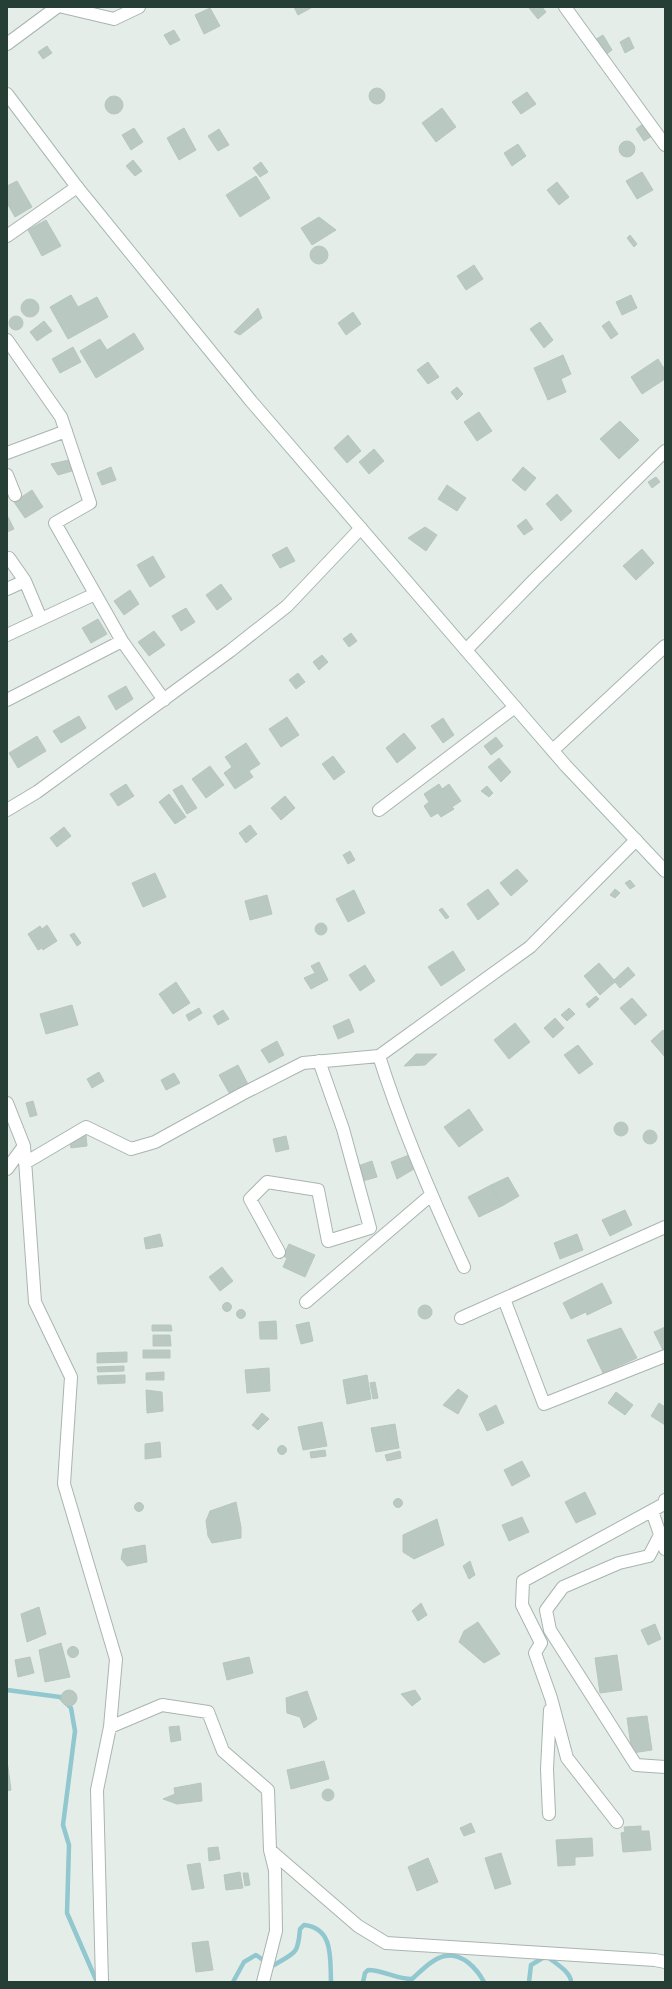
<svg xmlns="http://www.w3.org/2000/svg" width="672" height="1989" viewBox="0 0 672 1989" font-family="'Open Sans',sans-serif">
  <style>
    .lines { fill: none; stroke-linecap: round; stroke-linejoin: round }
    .stream { stroke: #91c7ce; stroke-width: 4.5 }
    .building { fill: #bac8c2; stroke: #b7c6bf }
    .minor-casing { stroke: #a8b5b0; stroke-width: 14 }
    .secondary-casing { stroke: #a4b8b0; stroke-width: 14 }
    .minor { stroke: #fff; stroke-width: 12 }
    .secondary { stroke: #fff; stroke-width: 12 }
  </style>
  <rect width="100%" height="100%" fill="#e5ede9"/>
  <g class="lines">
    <path class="stream" d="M7,1690L60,1697L71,1708L75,1731L63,1825L69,1845L67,1913L97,1982
      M274,1965C296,1952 298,1954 300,1929L304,1925C334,1928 330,1959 331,1982
      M233,1982L244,1962L256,1955L266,1962
      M363,1982L365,1973L368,1970C383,1970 396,1979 412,1979C421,1971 433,1958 445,1956C462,1952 477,1969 484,1982
      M529,1982L531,1965L546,1956C554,1962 571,1972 571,1982"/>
  </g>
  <path class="building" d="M294,7H311V8L298,15Z
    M542,7L546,12L538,19L529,8Z
    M210,8L220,26L204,34L195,15Z
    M174,30L180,40L170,45L164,35Z
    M603,35L612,50L603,57L593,41Z
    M629,37L634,48L625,53L620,42Z
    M47,46L52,53L43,59L38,52Z
    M369 96a8 8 0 1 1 16 0a8 8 0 1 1-16 0Z
    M527,92L536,104L521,114L512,102Z
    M105 105a9 9 0 1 1 18 0a9 9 0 1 1-18 0Z
    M442,108L456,127L436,142L422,123Z
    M647,121L652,136L644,141L636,129Z
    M134,128L143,142L131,150L122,135Z
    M184,128L196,150L179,160L167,138Z
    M219,129L229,145L218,151L208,136Z
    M619 149a8 8 0 1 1 16 0a8 8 0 1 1-16 0Z
    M518,144L526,156L512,166L504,153Z
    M133,160L142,171L135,176L126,166Z
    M261,162L268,172L260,177L253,168Z
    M642,172L653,190L637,199L626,181Z
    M256,176L270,198L240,217L226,195Z
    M17,181L32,207L15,217L7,203V186Z
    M557,182L569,197L559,205L547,190Z
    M319,217L336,230L312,245L301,228Z
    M46,220L61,246L42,256L28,230Z
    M630,235L637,244L634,247L627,238Z
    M310 255a9 9 0 1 1 18 0a9 9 0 1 1-18 0Z
    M474,265L483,279L466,290L457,276Z
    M71,295L78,307L97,297L108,317L68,339L50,307Z
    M631,295L637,308L622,315L616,302Z
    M21 308a9 9 0 1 1 18 0a9 9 0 1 1-18 0Z
    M258,308L262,318L240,335L234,332Z
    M353,312L361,324L346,335L338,323Z
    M9 323a7 7 0 1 1 14 0a7 7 0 1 1-14 0Z
    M44,321L52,331L37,341L30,332Z
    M609,321L618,334L611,339L602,326Z
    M540,322L553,340L544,348L530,329Z
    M134,333L144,349L96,378L80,351L100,339L107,350Z
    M73,347L81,362L60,373L52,359Z
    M563,355L571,374L561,379L566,392L548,400L534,368Z
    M658,359L665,370V379L642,394L631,377Z
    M428,362L439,377L428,384L417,370Z
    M457,387L463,394L457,400L451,392Z
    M479,412L492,431L477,441L464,422Z
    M620,421L639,440L619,459L600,439Z
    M348,435L361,451L347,463L334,448Z
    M374,449L384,461L369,474L359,462Z
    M69,460L72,471L58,475L51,464Z
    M111,467L116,480L102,485L97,473Z
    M523,467L536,478L525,491L512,480Z
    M656,477L660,482L652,488L648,482Z
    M447,485L466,498L457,511L438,499Z
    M32,490L43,507L25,518L14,502Z
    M557,494L572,511L561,521L546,504Z
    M8,517L14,529L7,532V518Z
    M526,519L533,529L524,535L517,526Z
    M425,527L437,535L426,551L408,538Z
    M287,547L295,561L280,568L272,555Z
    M642,549L654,563L636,580L623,566Z
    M153,556L165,577L150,587L137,565Z
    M221,584L232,599L217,610L206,595Z
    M130,590L139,604L124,615L114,601Z
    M186,608L195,622L181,631L172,616Z
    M98,619L107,634L91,643L82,628Z
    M154,631L165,645L149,656L138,642Z
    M351,633L357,641L349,647L343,639Z
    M322,655L328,662L319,670L313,662Z
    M298,673L305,682L296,689L289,680Z
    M126,686L133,699L116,710L108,696Z
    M79,716L86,728L61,743L53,731Z
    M287,717L299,735L281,747L269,729Z
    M443,718L454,735L443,743L431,726Z
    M404,733L416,748L397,763L386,748Z
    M37,736L46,751L18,768L9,753Z
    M496,737L503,746L491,755L484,746Z
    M246,743L260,764L249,771L253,777L235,789L224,773L232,767L225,757Z
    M333,756L345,772L334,780L322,764Z
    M499,758L511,772L501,782L488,767Z
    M210,766L224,785L206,798L192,779Z
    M126,784L134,796L118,806L110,794Z
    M439,784L442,789L449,784L461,801L452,807L454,809L441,817L438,813L431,817L424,806L429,802L424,794Z
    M182,785L197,808L187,814L173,790Z
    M487,786L493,793L489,797L481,791Z
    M169,794L186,817L175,824L159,802Z
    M285,796L295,808L281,820L271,808Z
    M250,825L257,834L246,843L239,833Z
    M64,827L71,836L57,847L50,838Z
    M350,851L355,860L348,864L343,855Z
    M517,869L528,881L511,896L500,883Z
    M155,873L166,897L143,907L132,883Z
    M630,880L635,886L630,889L625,883Z
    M488,889L499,904L478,920L467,904Z
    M615,889L620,893L615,898L610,895Z
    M354,890L365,913L348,922L336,899Z
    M267,895L272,914L250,920L245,901Z
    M442,908L449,917L446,919L439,910Z
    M315 929a6 6 0 1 1 12 0a6 6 0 1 1-12 0Z
    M47,925L57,941L43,950L42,948L38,950L28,934L40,926L42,929Z
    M74,933L81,943L77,946L70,935Z
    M453,951L465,970L441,986L428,967Z
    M319,962L328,980L311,989L304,978L315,973L311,966Z
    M599,963L614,980L628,967L635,975L620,988L615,982L600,995L584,976Z
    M365,965L375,981L360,991L349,975Z
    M176,982L190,1003L173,1014L159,994Z
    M596,996L599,999L589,1008L586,1004Z
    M632,998L647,1015L635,1025L620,1008Z
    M72,1005L78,1025L46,1034L40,1014Z
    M199,1008L202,1013L189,1021L186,1015Z
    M569,1008L575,1014L567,1021L561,1015Z
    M223,1010L229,1019L218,1025L213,1016Z
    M555,1018L564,1028L553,1038L544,1028Z
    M349,1019L354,1032L338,1039L333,1026Z
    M515,1023L530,1042L509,1059L494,1040Z
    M663,1030L665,1032V1057L651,1041Z
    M277,1041L284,1055L269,1063L261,1050Z
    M578,1045L593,1064L579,1074L564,1055Z
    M416,1054H437L425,1065L404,1066Z
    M238,1065L250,1088L232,1098L219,1075Z
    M99,1072L104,1081L92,1088L87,1079Z
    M174,1073L180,1083L166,1090L161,1080Z
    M33,1101L37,1115L30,1117L26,1103Z
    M469,1109L483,1130L459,1147L444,1127Z
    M614 1129a7 7 0 1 1 14 0a7 7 0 1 1-14 0Z
    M643 1137a7 7 0 1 1 14 0a7 7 0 1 1-14 0Z
    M86,1135L87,1146L71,1148L69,1137Z
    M286,1136L289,1149L276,1152L273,1139Z
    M409,1155L414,1169L397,1179L391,1162Z
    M372,1161L377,1177L359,1182L355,1167Z
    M508,1177L519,1196L502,1206L491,1185Z
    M491,1185L502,1206L479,1217L468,1197Z
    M625,1210L632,1225L610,1236L602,1220Z
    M160,1234L163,1246L146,1249L144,1238Z
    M577,1234L583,1250L560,1259L554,1243Z
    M289,1244L315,1255L305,1277L283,1267L287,1258L283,1256Z
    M222,1267L233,1281L220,1291L209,1277Z
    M602,1283L612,1303L587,1315L586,1312L571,1319L563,1303Z
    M222.5 1307a4.5 4.5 0 1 1 9 0a4.5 4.5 0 1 1-9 0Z
    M418 1312a7 7 0 1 1 14 0a7 7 0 1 1-14 0Z
    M236.5 1314a4.5 4.5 0 1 1 9 0a4.5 4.5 0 1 1-9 0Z
    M276,1321L277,1339H260L259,1322Z
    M309,1322L313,1341L301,1344L296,1325Z
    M152,1325H171L172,1331H152Z
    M665,1327V1349L663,1350L654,1332Z
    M621,1328L637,1358L603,1373L587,1340Z
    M153,1335H170L171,1346H153Z
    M143,1350H170V1358H143Z
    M127,1352V1362L97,1363V1353Z
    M124,1366V1371L98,1372L97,1367Z
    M269,1368L270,1391L247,1393L245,1370Z
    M164,1372V1380H146V1373Z
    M125,1375V1383L98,1384L97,1376Z
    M367,1375L371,1399L347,1404L343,1380Z
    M375,1382L378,1398L373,1399L370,1383Z
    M458,1389L468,1396L458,1414L443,1405Z
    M146,1390L162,1392L163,1411L147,1413Z
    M616,1392L633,1405L625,1415L608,1403Z
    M659,1403L665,1407V1425L651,1416Z
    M496,1405L504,1423L487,1431L479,1414Z
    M262,1413L269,1419L258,1430L252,1425Z
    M322,1422L327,1446L303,1450L298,1427Z
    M395,1424L399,1448L376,1452L371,1428Z
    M160,1442L161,1457L145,1459V1444Z
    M277.5 1450a4.5 4.5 0 1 1 9 0a4.5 4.5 0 1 1-9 0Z
    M325,1450L326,1456L311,1458L310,1452Z
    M400,1451L401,1458L387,1461L385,1455Z
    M522,1461L530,1476L512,1486L504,1470Z
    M585,1492L596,1514L576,1523L565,1502Z
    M393.5 1503a4.5 4.5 0 1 1 9 0a4.5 4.5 0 1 1-9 0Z
    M236,1502L241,1527V1538L212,1543L208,1536L206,1521L210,1511Z
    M134.5 1507a4.5 4.5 0 1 1 9 0a4.5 4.5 0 1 1-9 0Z
    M522,1517L529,1532L509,1541L502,1525Z
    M437,1519L444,1545L414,1559L403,1552V1535Z
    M145,1545L147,1562L127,1566L121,1559L123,1549Z
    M470,1561L475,1575L469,1579L463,1566Z
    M421,1603L427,1615L418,1621L412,1611Z
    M39,1607L46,1634L27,1642L21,1614Z
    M478,1622L500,1654L484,1663L459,1642L464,1631Z
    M655,1624L661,1639L648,1645L641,1630Z
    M61,1643L70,1677L45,1682L39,1650Z
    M67.5 1652a5.5 5.5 0 1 1 11 0a5.5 5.5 0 1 1-11 0Z
    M617,1655L622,1690L600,1693L595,1658Z
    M30,1657L34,1673L18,1677L15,1660Z
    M249,1657L253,1673L227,1680L223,1663Z
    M415,1690L421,1699L412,1706L401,1694Z
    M61 1698a8 8 0 1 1 16 0a8 8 0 1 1-16 0Z
    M307,1691L317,1719L304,1728L300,1717L287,1713L286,1698Z
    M647,1716L652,1750L632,1753L627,1718Z
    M179,1726L181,1740L171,1742L169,1727Z
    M7,1760L11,1790L7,1791Z
    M324,1761L329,1779L291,1789L287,1770Z
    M201,1783L202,1801L177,1804L163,1799L175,1794L174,1788Z
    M322 1795a6 6 0 1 1 12 0a6 6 0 1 1-12 0Z
    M471,1823L475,1832L464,1836L460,1828Z
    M641,1826V1831H649L651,1850L623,1852L621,1833L625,1832L624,1827Z
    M592,1838L593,1856L575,1857V1865L558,1866L556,1840Z
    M218,1847L220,1859L209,1861L208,1848Z
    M501,1853L511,1884L495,1889L485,1858Z
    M428,1858L438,1882L417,1891L408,1867Z
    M200,1863L204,1888L192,1890L187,1865Z
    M240,1872L243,1888L226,1890L224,1875Z
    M243,1873H248L250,1885L245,1886Z
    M208,1941L213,1970L196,1972L192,1943Z"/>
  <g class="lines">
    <g class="minor-casing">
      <path id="minor" d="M63,7L114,19L139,7
        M565,7L665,145
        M7,44L57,7
        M7,236L77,187
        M7,340L61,417L90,503L55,523L122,641
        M7,453L66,431
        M7,475L15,495
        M7,559L9,558L25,581
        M7,589L25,581L41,619
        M7,635L95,594
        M466,650L534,580L665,451
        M7,700L122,641L164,700
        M553,750L665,646
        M7,810L37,792L230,651L287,606L361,528
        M379,810L515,707
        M7,1103L24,1146L35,1302L71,1377L64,1484L116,1659L110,1727L97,1790L102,1982
        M25,1163L86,1127L131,1149L155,1142L242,1094L303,1063L379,1056
        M7,1169L24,1146
        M279,1252L250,1199L267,1182L318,1190L328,1241L370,1228L343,1129L319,1061
        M464,1267C432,1198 402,1129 379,1056L530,947L636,840
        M504,1299L544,1404L665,1356
        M306,1302L431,1195
        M461,1318L665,1227
        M652,1511L665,1549
        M660,1535L649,1556L619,1563L563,1587L546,1610L550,1630L636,1765L665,1767
        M110,1727L162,1705L208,1712L223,1751L268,1790L270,1850L358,1926L386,1943L655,1960L665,1962
        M549,1814L547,1769L550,1710
        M617,1822L567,1758L551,1698L535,1653L541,1643L522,1605L523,1581L664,1504L665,1500
        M263,1982L276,1931L275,1870L270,1850"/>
    </g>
    <g class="secondary-casing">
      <path id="secondary" d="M7,94L77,187L251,401L515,707L566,766L665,871"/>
    </g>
    <use href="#minor" class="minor"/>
    <use href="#secondary" class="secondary"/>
  </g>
  <rect width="672" height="1989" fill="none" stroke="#253e36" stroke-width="16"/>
</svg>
